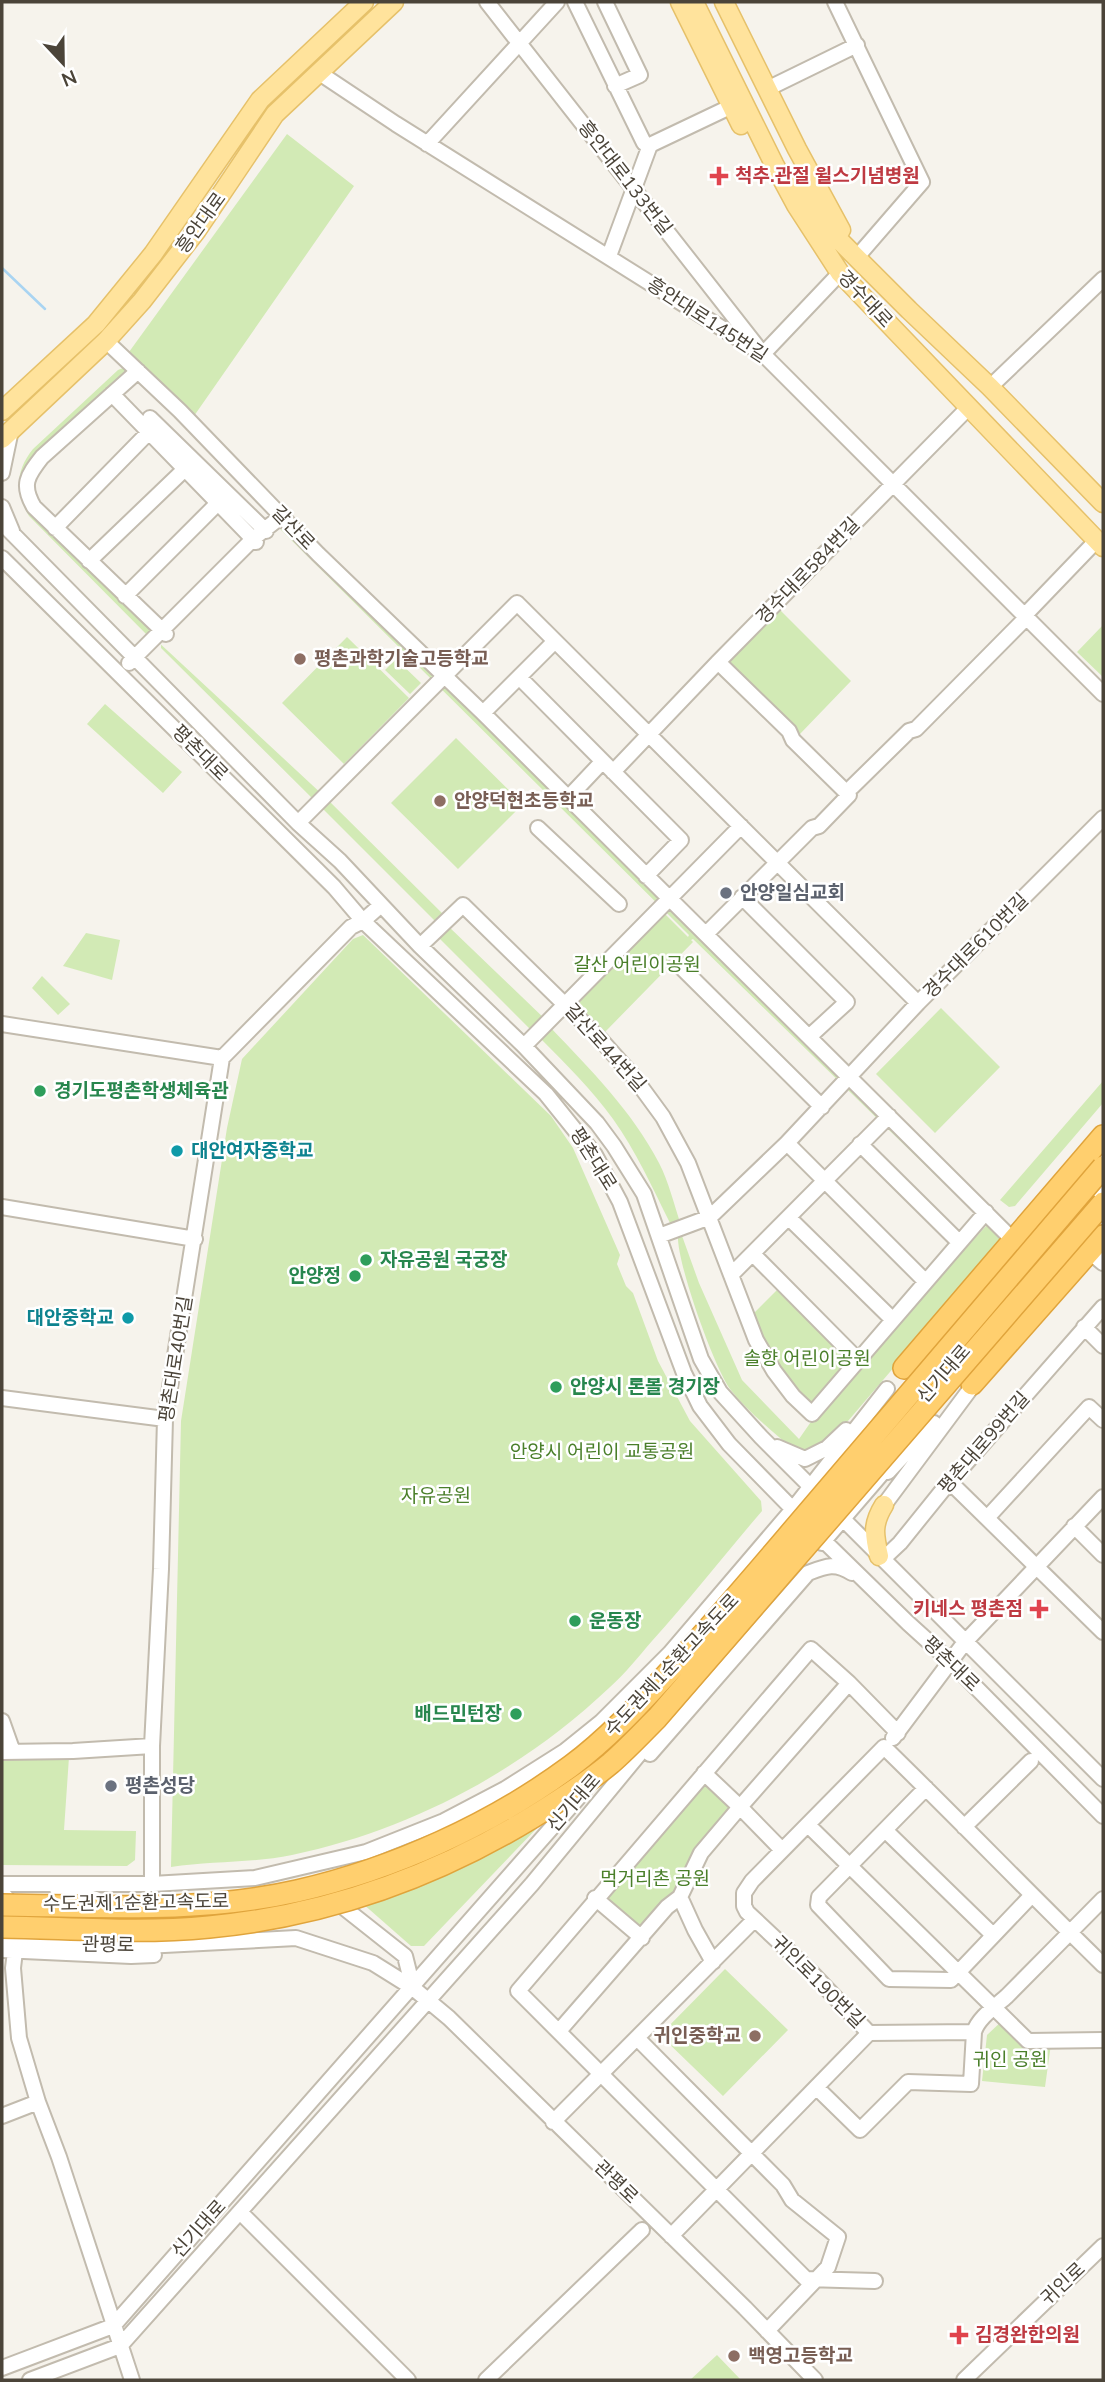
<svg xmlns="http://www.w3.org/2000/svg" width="1105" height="2382" viewBox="0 0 1105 2382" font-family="'Nunito Sans','Noto Sans KR',sans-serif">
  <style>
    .green { fill: #d2eab5 }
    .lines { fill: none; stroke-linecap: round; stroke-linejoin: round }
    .stream { stroke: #a9d4f2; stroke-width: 2.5 }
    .minor-casing { stroke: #c2bbae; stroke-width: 18 }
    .major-casing { stroke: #e6c16a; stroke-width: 21 }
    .highway-casing { stroke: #e0a43c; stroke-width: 24 }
    .minor { stroke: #fff; stroke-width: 14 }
    .major { stroke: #ffe39c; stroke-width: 18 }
    .highway { stroke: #ffcf6e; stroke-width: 21 }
    .highway-bridge-casing { stroke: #e0a43c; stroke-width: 24; stroke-linecap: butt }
    .highway-bridge { stroke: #ffcf6e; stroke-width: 21 }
    .health-dot { fill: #e0444e; stroke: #fff; stroke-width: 2.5 }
    .education-dot { fill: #8d6e63; stroke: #fff; stroke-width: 2.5 }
    .worship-dot { fill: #6b7280; stroke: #fff; stroke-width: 2.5 }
    .leisure-dot { fill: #2e9e5b; stroke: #fff; stroke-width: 2.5 }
    .culture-dot { fill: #0f9aa8; stroke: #fff; stroke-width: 2.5 }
    .labels { text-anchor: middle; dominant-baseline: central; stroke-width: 5; stroke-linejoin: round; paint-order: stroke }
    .health-label { font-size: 19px; font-weight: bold; fill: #be3a42; stroke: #fff; text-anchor: start }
    .street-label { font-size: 19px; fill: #4b4439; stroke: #fff }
    .education-label { font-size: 19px; font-weight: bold; fill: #785e54; stroke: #fff; text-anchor: start }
    .worship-label { font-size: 19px; font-weight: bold; fill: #5b616d; stroke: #fff; text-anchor: start }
    .park-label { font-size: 19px; fill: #4a7f2a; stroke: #fff }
    .leisure-label { font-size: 19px; font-weight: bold; fill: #27864d; stroke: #fff; text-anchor: start }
    .culture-label { font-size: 19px; font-weight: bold; fill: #0d838f; stroke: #fff; text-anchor: start }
  </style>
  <rect width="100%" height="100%" fill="#f6f3ec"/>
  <path class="green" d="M287,134L354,186L194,416L129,352Z
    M123,368L128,374L39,457L25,496L159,631L151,639L29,516C14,492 16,470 33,449L118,370Z
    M282,519L974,1207L970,1209L693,939L691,940L693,942L605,1032L572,998L661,910L688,937L689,935L276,525Z
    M775,605L851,681L799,735L727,663Z
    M1103,625V677L1077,652Z
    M347,637L409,698L344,764L282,703Z
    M155,639L325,797L448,919L438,924L323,809L324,798L316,802L161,648V644Z
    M396,659L421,683L410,694L385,670Z
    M105,704L182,772L163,793L87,724Z
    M456,738L523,804L458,869L391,803Z
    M447,925L547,1021L532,1031L438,937Z
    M86,933L120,940L112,980L63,966Z
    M363,935L551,1116L573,1148L620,1255L617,1264L626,1286L633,1293L658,1361L690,1421L761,1501L762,1511C725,1554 690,1599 652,1641C638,1657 625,1674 609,1688C521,1771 411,1830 292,1855C253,1863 211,1861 171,1867L181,1421L227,1128L242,1059L353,939Z
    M42,976L70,1004L58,1015L32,988Z
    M941,1008L1000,1067L935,1133L876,1074Z
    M550,1027C590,1069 632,1111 659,1163C669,1182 674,1205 681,1225L670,1223C652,1187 636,1151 613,1119C592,1090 566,1064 541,1039L540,1035Z
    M1103,1081V1103L1015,1206L1009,1207L1000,1200Z
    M988,1224L1003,1240L824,1449L805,1455L793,1449C772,1431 747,1411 730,1389C714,1367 676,1261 678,1235L681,1233L699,1283L742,1380L799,1439L815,1416L900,1319Z
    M779,1288L848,1361L809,1406C783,1381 764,1350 752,1315Z
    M625,1724L632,1729L424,1946H411L337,1881L450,1840Z
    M69,1757L64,1830L136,1831L135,1860L127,1866L2,1865V1758Z
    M704,1777L734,1807L678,1896L643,1931L603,1897Z
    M725,1969L788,2030L723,2096L660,2035Z
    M1003,2020L1051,2044L1045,2087L982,2081L987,2035Z
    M717,2355L741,2380H690Z"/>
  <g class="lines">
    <path class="stream" d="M2,268L45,309"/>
    <g class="minor-casing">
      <path id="minor" d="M487,2L756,345
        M575,2L644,143L650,145
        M605,2L640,75L615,86
        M835,2L922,182L857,257
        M318,72L396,124L763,354L1103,694
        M767,89L857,45
        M427,144L557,2
        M609,256L650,145L732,106
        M106,341L180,411L318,554L483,713L1010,1237
        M763,354L840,273
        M138,371L42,457C27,476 21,485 34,507L166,634
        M990,387L1103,279
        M112,394L256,542
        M150,418L266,531
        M2,473L11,430
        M2,507L12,531
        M2,523L298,823L340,861L420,946L524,1046L597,1123L614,1146L644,1194L701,1359L720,1392L761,1437L1103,1779
        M55,528L150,431
        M2,558L334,887L363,921L546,1094L595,1155L620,1202L684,1373L700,1406L729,1444L824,1541L908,1623L950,1661L1103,1816
        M89,561L186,468
        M125,596L219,502
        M1024,616L1097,540
        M129,663L254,538L282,516
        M519,677L681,840L646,876
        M483,713L555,641
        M613,772L718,662L968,408
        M852,787L909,731L916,729L1023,621
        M568,798L602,762
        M298,823L517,603L918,1003
        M538,828L619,904
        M742,897L847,1002L810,1036
        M706,934L812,828L819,826L849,795L793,740L789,731L718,662
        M420,946L463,905L601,1040L633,1076L663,1117L688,1163L756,1340L774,1371L793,1396L812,1414L986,1212
        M677,963L822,1107
        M2,1024L222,1058
        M524,1046L741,826
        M787,1143L925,1281
        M860,1144L959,1242
        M2,1207L195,1239
        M789,1218L892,1319
        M659,1236L710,1217L787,1143L918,1003L1103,818
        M1054,1245L1103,1183
        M753,1254L858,1360
        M1097,1258L1103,1263
        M731,1275L889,1116
        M1084,1327L1103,1346
        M2,1398L165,1419
        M777,1447L805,1459L827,1448L846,1430
        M888,1472L934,1423
        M950,1482L1103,1632
        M884,1505L977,1380
        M987,1518L1089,1407L1103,1420
        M1074,1526L1103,1555
        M822,1543L891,1463
        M883,1559L900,1543L946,1486L1103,1307
        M2,1721L13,1752
        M893,1738L965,1642L1103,1497
        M2,1752L73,1751L152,1746
        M650,1754L808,1573C826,1566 835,1562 852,1573
        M704,1773L740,1807L701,1853L680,1897L695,1930L713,1962
        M926,1788L819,1897L818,1905L889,1979L951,1980L1032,1895
        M808,1825L1028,2041L1103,2040
        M964,1827L1031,1761
        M885,1830L992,1934
        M782,1850L740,1807L849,1683
        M2,1884H152L255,1878L366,1852L444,1821L505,1789L565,1751L601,1722L670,1653L793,1509L887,1389
        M152,1884V1746L161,1569L165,1419L222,1058L351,927L363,921L381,905
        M57,1889L96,1899
        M6,1897L15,1951L13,1968L19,2038L38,2102L59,2157L132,2380
        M595,1898L642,1938
        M333,1899L405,1956L413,1988
        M1103,1899C1071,1931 1039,1964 1007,1996C996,2006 978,2018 974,2032L869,2033L811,1972L747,1912L744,1906V1893L752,1881L884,1747C958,1819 1029,1893 1103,1965
        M2,1936L76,1945L145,1946L296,1938L373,1963L413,1988L449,2018L745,2308L815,2380
        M2,1950L131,1956L154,1955
        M559,2031L667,1907L680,1897
        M637,2038L783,2185L792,2200L838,2237L828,2267L767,2331
        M817,2088L860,2130L908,2082L971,2084L974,2032
        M2,2116L38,2102
        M553,2122L754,1920
        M240,2212L408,2380
        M671,2236L869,2033
        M875,2281L806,2279L518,1991L811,1649L849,1683L898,1733
        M2,2368L113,2326L584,1791
        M30,2380L120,2346L532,1884L664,1724
        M486,2380L642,2230
        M964,2380L1103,2246"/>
    </g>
    <g class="major-casing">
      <path id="major" d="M680,2L741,125
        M694,2L774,164L796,205L840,273L1103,547
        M724,2L797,149L841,230
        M794,177L824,225L909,310L990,387L1103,503
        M2,411L96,324L153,254L260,100L364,2
        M2,439L106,341L142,301L197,230L275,114L394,2
        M879,1556C874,1535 872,1524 884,1505"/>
    </g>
    <g class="highway-casing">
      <path id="highway" d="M904,1368L1103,1136
        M972,1384L1103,1236"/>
    </g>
    <use href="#minor" class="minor"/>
    <use href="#major" class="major"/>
    <use href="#highway" class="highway"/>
    <g class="highway-bridge-casing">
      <path id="highway-bridge" d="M2,1905C99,1906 200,1913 297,1891C393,1869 491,1825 571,1766C606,1740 637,1707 667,1674C709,1629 748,1583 788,1536C893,1413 998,1290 1103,1167
        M2,1927C70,1928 140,1934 209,1927C325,1916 433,1878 533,1817C559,1801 587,1783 611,1763C627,1749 642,1733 657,1718L1103,1203"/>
    </g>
    <use href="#highway-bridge" class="highway-bridge"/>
  </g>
  <g class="health-dot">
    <path d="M715.5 165.5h7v7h7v7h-7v7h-7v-7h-7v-7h7z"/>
    <path d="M1035.5 1598.5h7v7h7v7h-7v7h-7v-7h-7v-7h7z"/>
    <path d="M955.5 2324.5h7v7h7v7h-7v7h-7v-7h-7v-7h7z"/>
  </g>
  <g class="education-dot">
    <circle cx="300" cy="659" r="7"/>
    <circle cx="440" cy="801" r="7"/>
    <circle cx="755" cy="2036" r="7"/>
    <circle cx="734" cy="2356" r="7"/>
  </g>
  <g class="worship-dot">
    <circle cx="726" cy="893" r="7"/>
    <circle cx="111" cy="1786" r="7"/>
  </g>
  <g class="leisure-dot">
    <circle cx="40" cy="1091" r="7"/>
    <circle cx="366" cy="1260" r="7"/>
    <circle cx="355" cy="1276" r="7"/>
    <circle cx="556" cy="1387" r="7"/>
    <circle cx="575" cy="1621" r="7"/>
    <circle cx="516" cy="1714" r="7"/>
  </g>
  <g class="culture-dot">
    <circle cx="177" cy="1151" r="7"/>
    <circle cx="128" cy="1318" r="7"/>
  </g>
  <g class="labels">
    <g class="health-label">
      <text x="735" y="176">척추.관절 윌스기념병원</text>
      <text x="1023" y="1609" text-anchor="end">키네스 평촌점</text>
      <text x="975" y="2335">김경완한의원</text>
    </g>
    <g class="street-label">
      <text transform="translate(625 178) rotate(52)">흥안대로133번길</text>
      <text transform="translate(201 223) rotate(-54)">흥안대로</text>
      <text transform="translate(865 299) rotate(47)">경수대로</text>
      <text transform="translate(707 320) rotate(33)">흥안대로145번길</text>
      <text transform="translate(293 528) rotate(46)">갈산로</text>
      <text transform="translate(808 571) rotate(-46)">경수대로584번길</text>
      <text transform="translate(200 753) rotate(45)">평촌대로</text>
      <text transform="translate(976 946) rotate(-45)">경수대로610번길</text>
      <text transform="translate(605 1048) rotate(48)">갈산로44번길</text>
      <text transform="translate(593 1159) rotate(58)">평촌대로</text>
      <text transform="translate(176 1359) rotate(-81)">평촌대로40번길</text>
      <text transform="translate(944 1374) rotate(-49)">신기대로</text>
      <text transform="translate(984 1443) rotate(-49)">평촌대로99번길</text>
      <text transform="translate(951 1664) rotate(44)">평촌대로</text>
      <text transform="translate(672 1665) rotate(-47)">수도권제1순환고속도로</text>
      <text transform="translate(574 1803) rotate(-49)">신기대로</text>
      <text transform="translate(136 1903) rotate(-1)">수도권제1순환고속도로</text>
      <text transform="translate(108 1945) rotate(1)">관평로</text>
      <text transform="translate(818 1982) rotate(45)">귀인로190번길</text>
      <text transform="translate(616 2182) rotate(44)">관평로</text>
      <text transform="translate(199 2229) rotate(-48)">신기대로</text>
      <text transform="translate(1063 2284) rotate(-43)">귀인로</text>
    </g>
    <g class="education-label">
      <text x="314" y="659">평촌과학기술고등학교</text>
      <text x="454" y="801">안양덕현초등학교</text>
      <text x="741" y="2036" text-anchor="end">귀인중학교</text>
      <text x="748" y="2356">백영고등학교</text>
    </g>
    <g class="worship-label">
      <text x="740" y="893">안양일심교회</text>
      <text x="125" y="1786">평촌성당</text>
    </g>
    <g class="park-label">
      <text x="637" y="965">갈산 어린이공원</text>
      <text x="807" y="1359">솔향 어린이공원</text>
      <text x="602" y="1452">안양시 어린이 교통공원</text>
      <text x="436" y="1496">자유공원</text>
      <text x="655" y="1879">먹거리촌 공원</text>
      <text x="1010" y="2060">귀인 공원</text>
    </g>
    <g class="leisure-label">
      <text x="54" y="1091">경기도평촌학생체육관</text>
      <text x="380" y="1260">자유공원 국궁장</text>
      <text x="341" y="1276" text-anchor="end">안양정</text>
      <text x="570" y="1387">안양시 론볼 경기장</text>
      <text x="589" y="1621">운동장</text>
      <text x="502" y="1714" text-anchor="end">배드민턴장</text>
    </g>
    <g class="culture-label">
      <text x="191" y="1151">대안여자중학교</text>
      <text x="114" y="1318" text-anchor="end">대안중학교</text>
    </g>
  </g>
  <rect width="1105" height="2382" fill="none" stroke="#4b4439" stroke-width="7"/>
  <g transform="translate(63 63) rotate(158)" stroke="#ffffff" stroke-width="5" paint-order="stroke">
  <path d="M0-5L12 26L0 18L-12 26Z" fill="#4b4439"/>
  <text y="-10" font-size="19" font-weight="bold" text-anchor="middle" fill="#4b4439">N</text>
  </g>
</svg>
